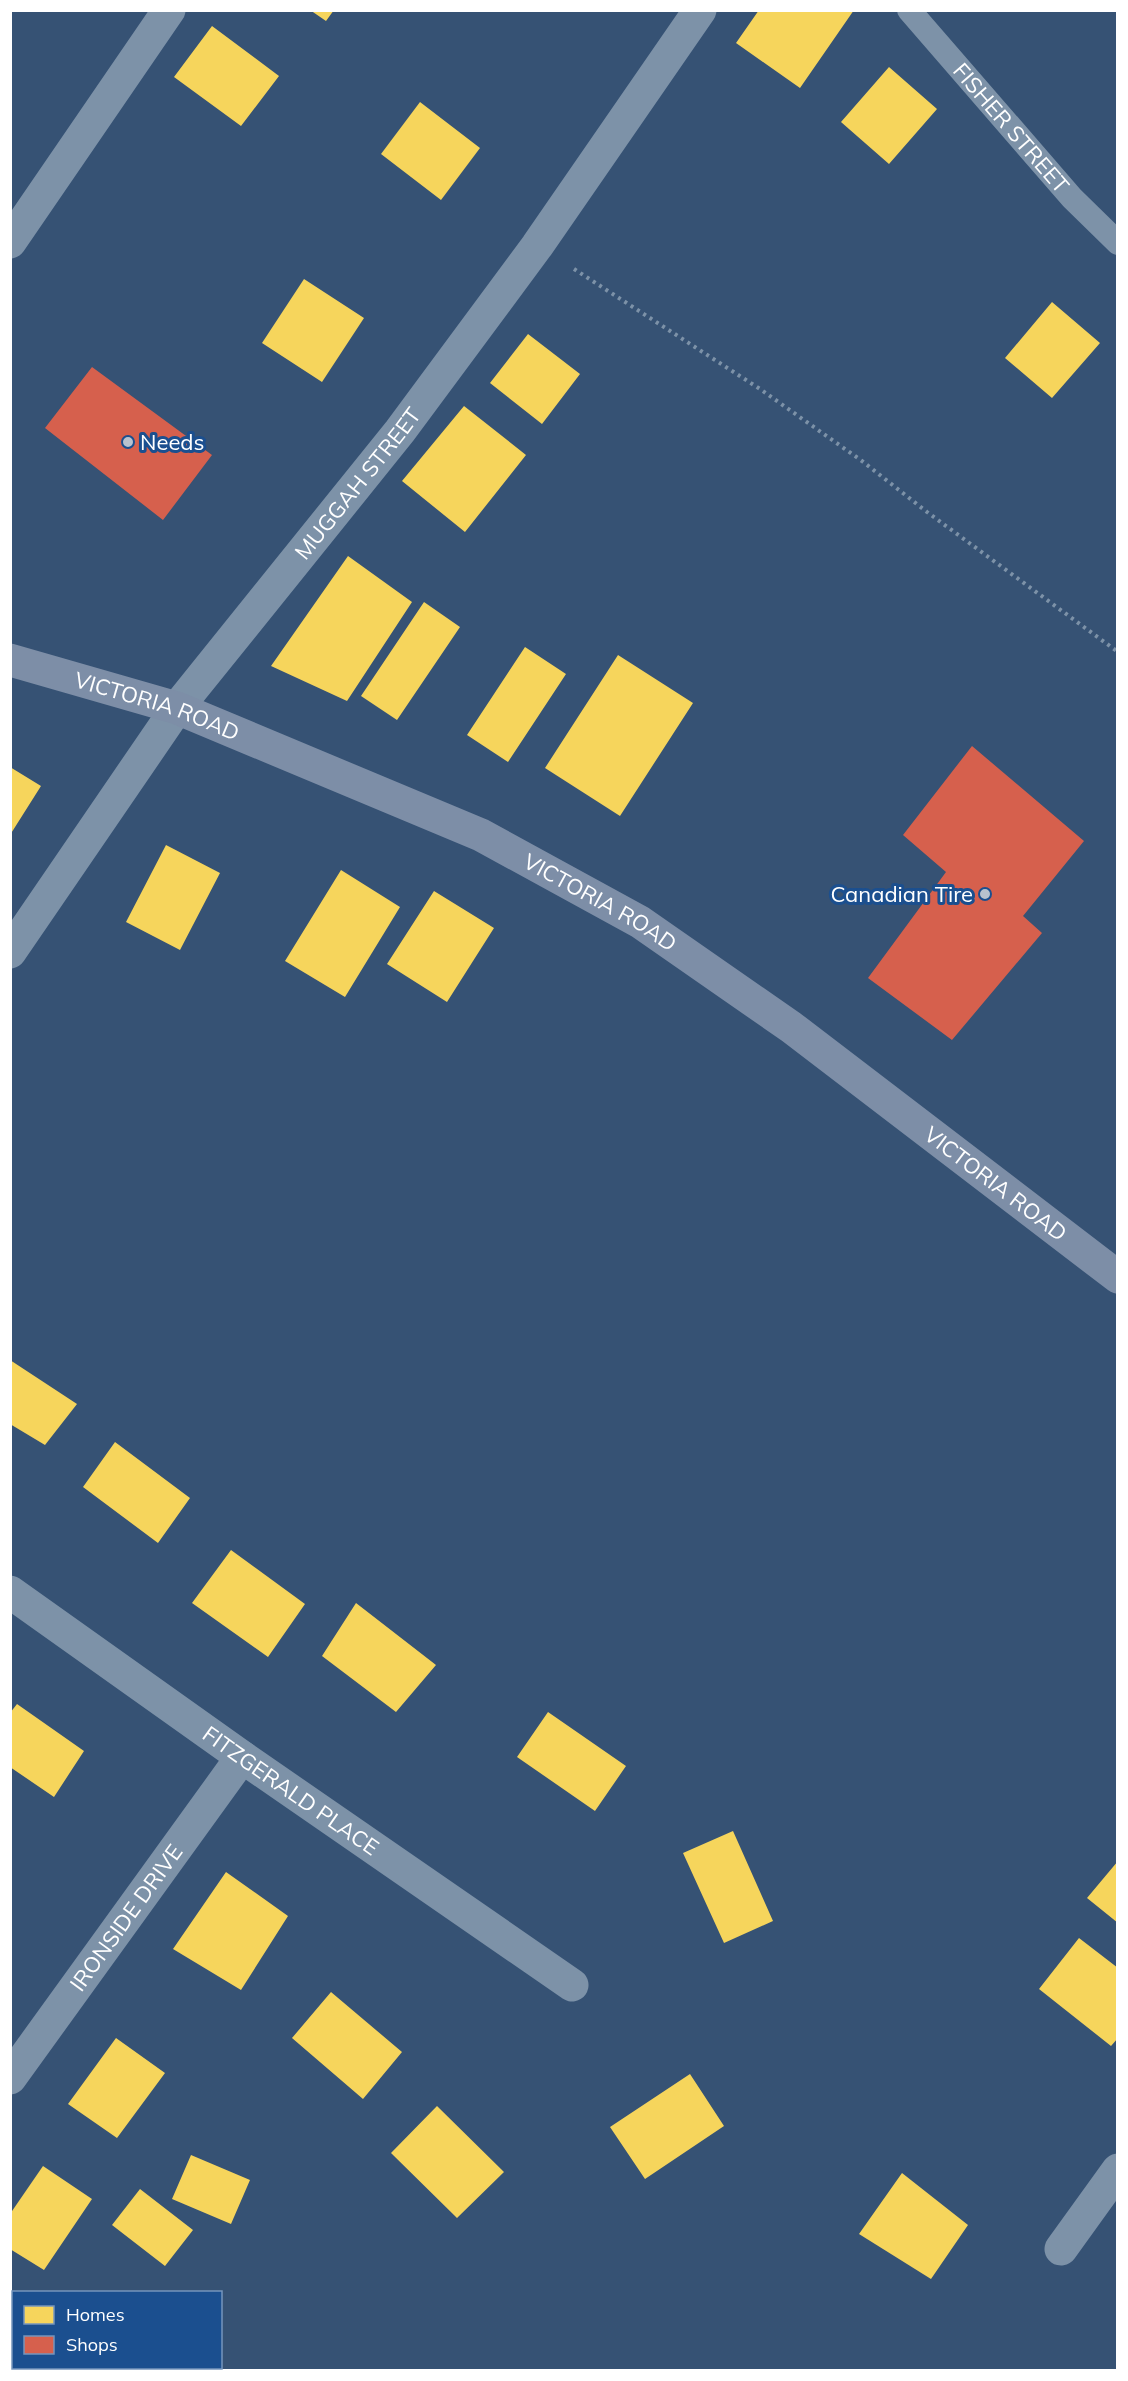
<svg xmlns="http://www.w3.org/2000/svg" width="1128" height="2381" viewBox="0 0 1128 2381" font-family="Mulish,sans-serif">
  <style>
    .homes { fill: #f6d55c }
    .shops { fill: #d6604d }
    .lines { fill: none; stroke-linecap: round; stroke-linejoin: round }
    .path { stroke: #7d92a8; stroke-width: 4; stroke-dasharray: 3 4.5; stroke-linecap: butt }
    .lane { stroke: #7d92a8; stroke-width: 24 }
    .street { stroke: #7d92a8; stroke-width: 33 }
    .primary { stroke: #7d8ea7; stroke-width: 33 }
    .poi-dot { fill: #b9c2ce; stroke: #1b4f8f; stroke-width: 2 }
    .labels { text-anchor: middle; dominant-baseline: central; stroke-width: 6; stroke-linejoin: round; paint-order: stroke }
    .street-label { font-size: 22px; fill: #fff; stroke: #1b4f8f }
    .poi-label { font-size: 22px; fill: #fff; stroke: #1b4f8f; text-anchor: start }
  </style>
  <rect width="100%" height="100%" fill="#365274"/>
  <path class="homes" d="M310,10H334L326,21Z
    M759,10H854L800,88L736,43Z
    M212,26L279,76L241,126L174,77Z
    M889,67L937,109L889,164L841,122Z
    M420,102L480,148L441,200L381,154Z
    M304,279L364,318L322,382L262,343Z
    M1052,302L1100,343L1052,398L1005,358Z
    M528,334L580,374L542,424L490,383Z
    M464,406L526,455L465,532L402,481Z
    M348,556L412,602L347,701L271,666Z
    M424,602L460,627L397,720L361,696Z
    M525,647L566,674L508,762L467,735Z
    M618,655L693,703L620,816L545,768Z
    M10,767L41,786L10,835Z
    M166,845L220,873L180,950L126,922Z
    M341,870L400,907L345,997L285,961Z
    M434,891L494,928L447,1002L387,964Z
    M10,1360L77,1404L45,1445L10,1424Z
    M115,1442L190,1498L158,1543L83,1487Z
    M231,1550L305,1604L268,1657L192,1603Z
    M356,1603L436,1665L396,1712L322,1656Z
    M17,1704L84,1751L54,1797L10,1767V1713Z
    M548,1712L626,1766L595,1811L517,1757Z
    M733,1831L773,1921L724,1943L683,1853Z
    M1118,1861V1923L1087,1898Z
    M226,1872L288,1916L241,1990L173,1949Z
    M1079,1938L1118,1968V2038L1111,2046L1039,1989Z
    M331,1992L402,2052L363,2099L292,2038Z
    M116,2038L165,2073L117,2138L68,2104Z
    M690,2074L724,2126L645,2179L610,2127Z
    M437,2106L504,2172L457,2218L391,2153Z
    M191,2155L250,2180L231,2224L172,2199Z
    M43,2166L92,2199L44,2270L10,2249V2214Z
    M902,2173L968,2225L931,2279L859,2234Z
    M140,2189L193,2230L165,2266L112,2225Z"/>
  <path class="shops" d="M92,367L212,455L163,520L45,428Z
    M972,746L1084,841L1023,916L1042,933L952,1040L868,978L946,872L903,835Z"/>
  <g class="lines">
    <path class="path" d="M574,269L760,389L862,461L927,512L1118,652"/>
    <path class="lane" id="s1" d="M909,10L1072,198L1118,243"/>
    <g class="street">
      <path d="M10,242L169,10"/>
      <path id="s2" d="M10,952L177,708L400,431L537,246L700,10"/>
      <path id="s3" d="M10,1592L242,1757L572,1985"/>
      <path id="s4" d="M10,2078L242,1757"/>
      <path d="M1061,2249L1118,2170"/>
    </g>
    <path class="primary" id="s5" d="M10,660L177,708L481,835L640,922L791,1027L1118,1277"/>
  </g>
  <g class="poi-dot">
    <circle cx="128" cy="442" r="6"/>
    <circle cx="985" cy="894" r="6"/>
  </g>
  <g class="labels">
    <g class="street-label">
      <text stroke="none"><textPath href="#s1" startOffset="156">FISHER STREET</textPath></text>
      <text stroke="none"><textPath href="#s2" startOffset="584">MUGGAH STREET</textPath></text>
      <text stroke="none"><textPath href="#s5" startOffset="154">VICTORIA ROAD</textPath></text>
      <text stroke="none"><textPath href="#s5" startOffset="640">VICTORIA ROAD</textPath></text>
      <text stroke="none"><textPath href="#s5" startOffset="1126">VICTORIA ROAD</textPath></text>
      <text stroke="none"><textPath href="#s3" startOffset="344">FITZGERALD PLACE</textPath></text>
      <text stroke="none"><textPath href="#s4" startOffset="198">IRONSIDE DRIVE</textPath></text>
    </g>
    <g class="poi-label">
      <text x="140" y="442">Needs</text>
      <text x="973" y="894" text-anchor="end">Canadian Tire</text>
    </g>
  </g>
  <rect width="1128" height="2381" fill="none" stroke="#ffffff" stroke-width="24"/>
  <rect x="12" y="2291" width="210" height="78" fill="#1b4f8f" stroke="#7695bc" stroke-width="1.5"/>
  <rect x="24" y="2306" width="30" height="18" fill="#f6d55c" stroke="#7695bc" stroke-width="1.5"/>
  <text x="66" y="2321" font-size="18" fill="#ffffff">Homes</text>
  <rect x="24" y="2336" width="30" height="18" fill="#d6604d" stroke="#7695bc" stroke-width="1.5"/>
  <text x="66" y="2351" font-size="18" fill="#ffffff">Shops</text>
</svg>
